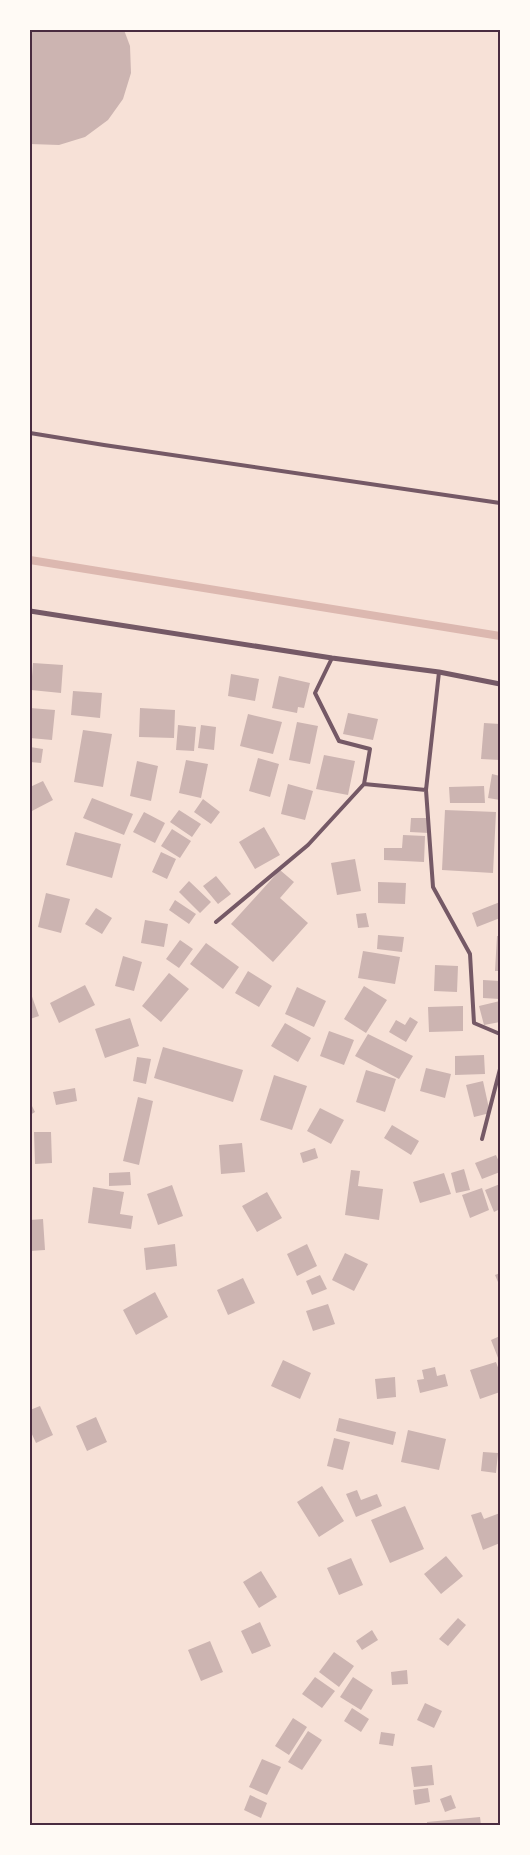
<svg xmlns="http://www.w3.org/2000/svg" width="530" height="1855" viewBox="0 0 530 1855" font-family="Cabin,sans-serif">
  <style>
    .lines { fill: none; stroke-linecap: round; stroke-linejoin: round }
    .stream { stroke: #dcb8b0; stroke-width: 8 }
    .building { fill: #ccb4b1 }
    .service { stroke: #755966; stroke-width: 4 }
    .minor { stroke: #755966; stroke-width: 5 }
    .neatline { fill: none; stroke: #4a2c40; stroke-width: 2 }
  </style>
  <rect width="100%" height="100%" fill="#f7e1d7"/>
  <g class="lines">
    <path class="stream" d="M30,560L500,636"/>
  </g>
  <path class="building" d="M30,30H124L130,46L131,73L123,99L108,120L85,137L59,145L30,144Z
    M33,663L63,665L61,693L31,690Z
    M231,674L259,679L255,701L228,696Z
    M279,676L310,683L304,708L298,707L297,713L272,708Z
    M73,691L102,693L100,718L71,715Z
    M30,708L55,710L52,740L30,738Z
    M140,708L175,710L174,738L139,737Z
    M348,713L378,719L373,740L343,734Z
    M248,714L282,722L273,754L240,746Z
    M297,722L318,726L310,764L289,760Z
    M484,723L500,724V760L481,759Z
    M178,725L196,727L194,751L176,750Z
    M201,725L216,727L214,750L198,748Z
    M83,730L112,734L103,787L74,782Z
    M30,747L43,749L41,763L30,762Z
    M324,755L355,761L348,795L316,789Z
    M258,758L279,764L270,797L249,791Z
    M186,760L208,764L201,798L179,793Z
    M137,761L158,766L151,801L130,796Z
    M492,774L500,776V800L488,798Z
    M43,781L53,800L30,812V787Z
    M288,784L313,791L305,820L281,814Z
    M484,786L485,803H450L449,787Z
    M92,798L133,814L124,835L83,818Z
    M203,799L220,812L211,824L194,812Z
    M179,810L201,824L192,837L170,822Z
    M445,810L496,812L493,873L442,870Z
    M144,812L165,823L155,843L133,832Z
    M411,818H430L429,833L410,832Z
    M264,827L280,855L255,869L239,842Z
    M172,829L191,841L180,858L161,846Z
    M75,832L121,844L112,878L66,865Z
    M403,835L425,836L424,862L384,860V848H402Z
    M161,852L176,859L167,879L152,872Z
    M355,859L361,891L337,895L331,863Z
    M280,870L294,882L280,898L308,923L273,962L231,924Z
    M216,876L231,894L218,904L203,886Z
    M189,881L211,902L200,913L179,892Z
    M378,882L406,883L405,904L378,903Z
    M46,893L70,899L61,933L38,927Z
    M175,900L196,914L189,924L169,910Z
    M500,902V918L477,927L472,913Z
    M96,908L112,918L102,934L85,924Z
    M366,913L369,927L358,928L356,914Z
    M145,920L168,924L164,947L141,943Z
    M378,935L404,937L402,952L377,949Z
    M497,936H500V971H495Z
    M180,940L193,949L179,968L166,959Z
    M206,943L239,967L223,989L190,964Z
    M363,951L400,957L395,984L358,978Z
    M123,956L142,962L134,991L115,986Z
    M435,965L458,966L457,992L434,991Z
    M248,971L272,986L259,1007L235,993Z
    M169,973L189,989L161,1022L142,1006Z
    M483,980L500,981V999L483,998Z
    M85,985L95,1005L59,1023L50,1003Z
    M364,986L387,1000L366,1033L344,1019Z
    M297,987L326,1001L314,1027L285,1014Z
    M30,991L39,1016L30,1019Z
    M500,1001V1022L484,1025L479,1006Z
    M463,1006V1031L429,1032L428,1007Z
    M410,1017L418,1022L406,1042L389,1032L396,1020L405,1025Z
    M130,1018L139,1046L105,1058L95,1029Z
    M285,1023L311,1038L298,1062L271,1046Z
    M329,1031L354,1040L344,1065L320,1056Z
    M368,1034L413,1056L399,1079L355,1056Z
    M163,1047L243,1070L233,1102L154,1078Z
    M484,1055L485,1074L455,1075V1056Z
    M137,1057L151,1059L146,1084L133,1081Z
    M426,1068L451,1074L445,1098L420,1091Z
    M366,1070L396,1079L385,1112L356,1102Z
    M274,1075L307,1086L292,1130L260,1120Z
    M483,1081L490,1113L474,1117L466,1085Z
    M75,1088L77,1101L56,1105L53,1092Z
    M138,1097L153,1101L139,1165L123,1161Z
    M30,1102L35,1112L30,1115Z
    M320,1108L344,1120L331,1144L307,1131Z
    M392,1125L419,1141L411,1155L384,1138Z
    M34,1132H51L52,1163L35,1164Z
    M242,1143L245,1172L221,1174L219,1145Z
    M315,1148L318,1158L303,1163L300,1153Z
    M496,1155L500,1164V1172L482,1179L475,1163Z
    M464,1169L470,1190L456,1193L451,1173Z
    M351,1170L360,1171L358,1186L383,1189L379,1220L345,1215Z
    M130,1172L131,1185L109,1186V1173Z
    M444,1173L451,1194L420,1203L413,1182Z
    M500,1184V1209L494,1212L485,1190Z
    M172,1185L183,1216L158,1225L147,1194Z
    M93,1187L124,1192L120,1214L133,1216L131,1229L88,1223Z
    M482,1188L489,1210L470,1218L462,1195Z
    M267,1192L282,1218L257,1232L242,1206Z
    M43,1219L45,1250L30,1251V1220Z
    M175,1244L177,1266L146,1270L144,1248Z
    M307,1244L317,1266L297,1276L287,1254Z
    M345,1253L368,1264L354,1291L332,1280Z
    M500,1273V1281L498,1282L495,1275Z
    M320,1275L327,1289L312,1295L306,1281Z
    M243,1278L255,1303L228,1315L217,1290Z
    M155,1292L168,1317L136,1335L123,1310Z
    M328,1304L335,1324L313,1331L306,1311Z
    M500,1336V1363L491,1340Z
    M283,1360L311,1373L300,1399L271,1386Z
    M496,1362L500,1373V1392L480,1399L470,1370Z
    M435,1367L437,1376L445,1374L448,1386L420,1393L417,1380L424,1379L422,1370Z
    M395,1377L396,1397L377,1399L375,1379Z
    M40,1406L53,1435L36,1443L30,1430V1410Z
    M96,1417L107,1442L87,1451L76,1426Z
    M339,1418L396,1432L393,1445L336,1431Z
    M408,1430L446,1439L439,1470L401,1462Z
    M334,1438L350,1442L343,1470L327,1466Z
    M483,1452L498,1453L496,1473L481,1471Z
    M322,1486L344,1521L319,1537L297,1502Z
    M357,1490L361,1500L377,1494L382,1506L356,1517L346,1494Z
    M405,1506L424,1549L390,1563L371,1520Z
    M481,1512L484,1519L500,1513V1543L483,1550L471,1515Z
    M446,1556L463,1576L441,1594L424,1574Z
    M351,1558L363,1585L339,1595L327,1568Z
    M261,1571L277,1597L259,1608L243,1582Z
    M458,1618L466,1625L448,1646L439,1639Z
    M260,1622L271,1646L252,1654L241,1631Z
    M372,1630L378,1640L362,1650L356,1641Z
    M210,1641L223,1672L201,1681L188,1650Z
    M334,1652L354,1666L339,1687L319,1672Z
    M407,1670L408,1684L392,1685L391,1672Z
    M315,1677L335,1691L322,1708L302,1694Z
    M353,1677L373,1690L361,1710L340,1697Z
    M425,1703L442,1711L434,1728L417,1720Z
    M352,1708L369,1719L361,1732L344,1721Z
    M293,1718L307,1727L289,1755L275,1746Z
    M308,1731L322,1740L302,1770L288,1762Z
    M381,1732L395,1734L393,1746L379,1744Z
    M262,1759L281,1767L267,1795L249,1787Z
    M432,1765L434,1785L414,1787L411,1767Z
    M428,1788L430,1802L415,1805L413,1790Z
    M250,1795L267,1803L261,1818L244,1810Z
    M451,1795L456,1808L445,1812L440,1799Z
    M480,1817L481,1825H427V1822Z"/>
  <g class="lines">
    <path class="service" d="M30,433L104,445L500,503
      M439,672L426,790L433,887L470,954L474,1023L500,1034
      M364,784L426,790
      M216,922L308,845L364,784L370,749L339,741L315,693L332,658
      M482,1139L500,1069"/>
    <path class="minor" d="M30,611L332,658L439,672L500,684"/>
  </g>
  <rect width="530" height="1855" fill="none" stroke="#fffaf5" stroke-width="62"/>
  <rect x="31" y="31" width="468" height="1793" class="neatline"/>
</svg>
